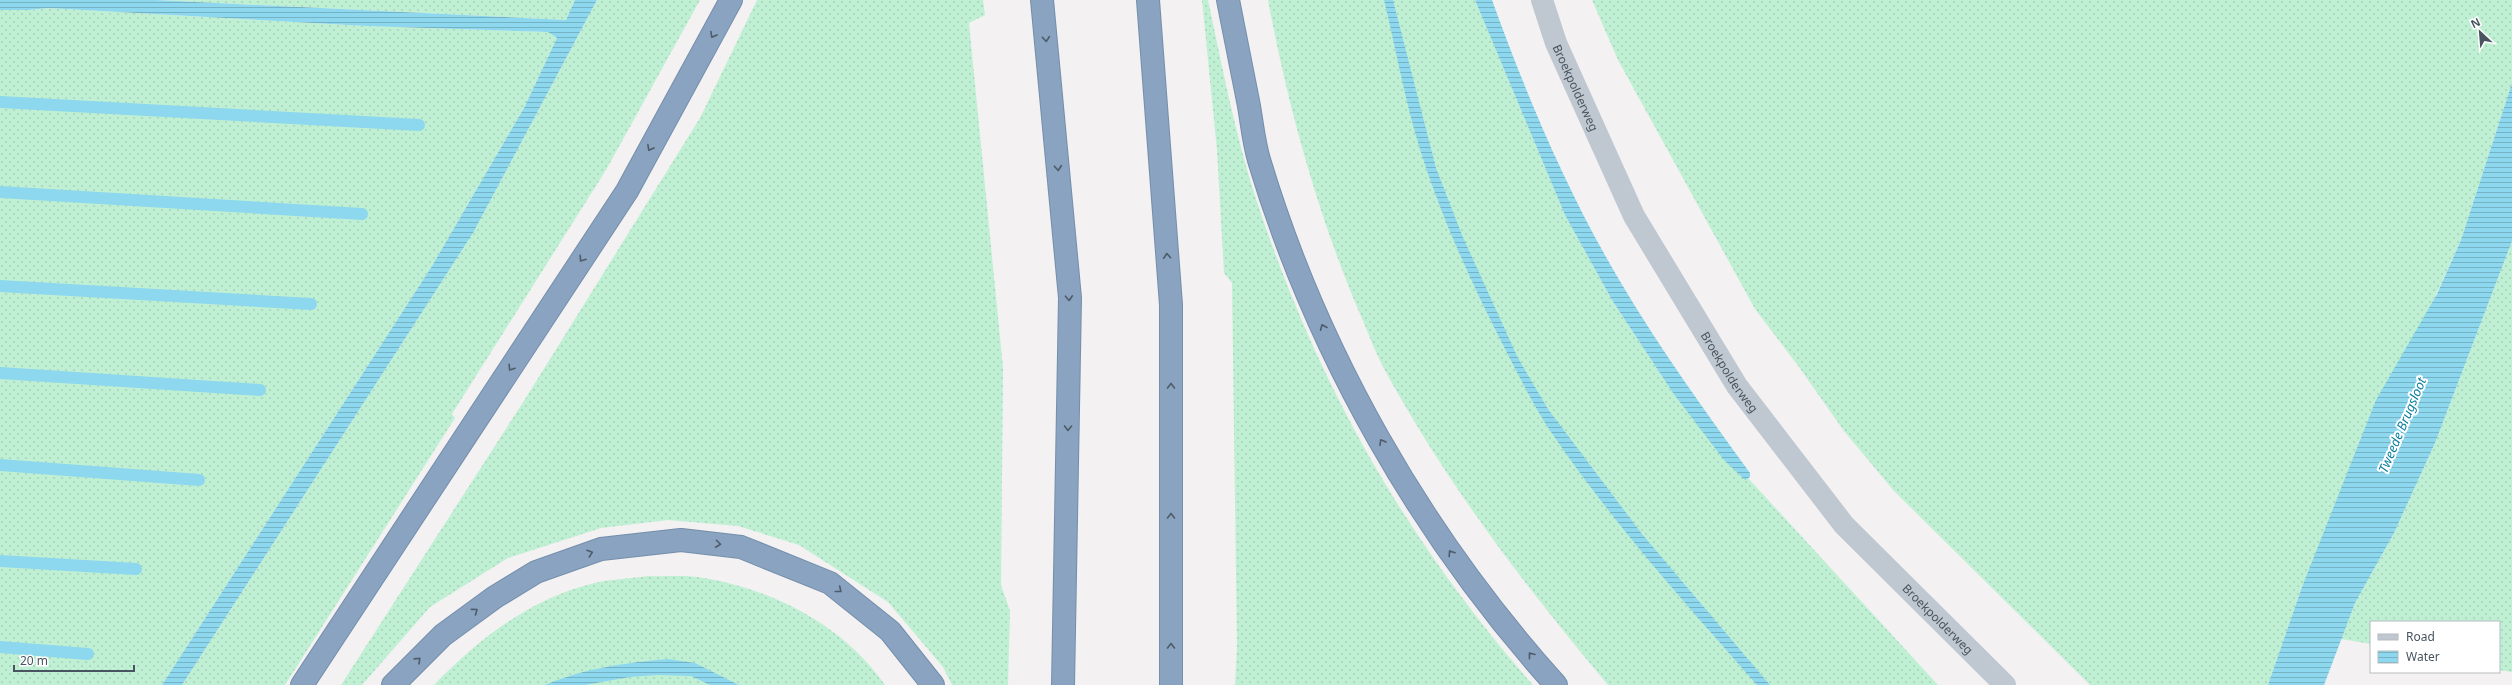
<svg xmlns="http://www.w3.org/2000/svg" width="2512" height="685" viewBox="0 0 2512 685" font-family="'Noto Sans',sans-serif">
  <style>
    .grass { fill: url(#grass-dots) }
    .water { fill: url(#water-rules) }
    .lines { fill: none; stroke-linecap: round; stroke-linejoin: round }
    .stream { stroke: #8dd8ee; stroke-width: 12 }
    .motorway-casing { stroke: #748eac; stroke-width: 24 }
    .minor { stroke: #bfc8d0; stroke-width: 22 }
    .motorway { stroke: #89a3c0; stroke-width: 22 }
    .oneway { stroke: #4e5c69 }
    .labels { text-anchor: middle; dominant-baseline: central; stroke-width: 4; stroke-linejoin: round; paint-order: stroke }
    .street-label { font-size: 12px; fill: #48545f; stroke: #fff }
    .water-label { font-size: 13px; font-style: italic; fill: #0b7fa0; stroke: #fff }
  </style>
  <defs>
    <pattern id="grass-dots" width="8" height="8" patternUnits="userSpaceOnUse"><rect width="8" height="8" fill="#c0f0d4"/><path d="M2 2h.1M6 6h.1" fill="none" stroke="#a6d0b8" stroke-width="1.8" stroke-linecap="round"/></pattern>
    <pattern id="water-rules" width="6" height="5" patternUnits="userSpaceOnUse"><rect width="6" height="5" fill="#8dd8ee"/><path d="M0 2.5h6" fill="none" stroke="#75b2c4"/></pattern>
  </defs>
  <rect width="100%" height="100%" fill="#f3f1f1"/>
  <path class="grass" d="M156,0H575L566,20Z
    M597,0H700L606,170L452,414L455,418L285,685H182L473,233Z
    M757,0H983L985,15L969,23L1003,368L1001,585L1010,611L1008,685H952L943,667L888,602L799,545L738,526L668,520L601,528L508,558L430,607L362,685H341L527,396L700,118Z
    M1202,0H1208C1222,66 1235,134 1256,199C1317,384 1405,539 1533,685H1235L1237,647L1232,283L1224,273L1217,150Z
    M1268,0H1475L1565,215L1612,300L1673,393L1748,478L1938,685H1608C1526,587 1449,487 1387,374C1376,355 1369,334 1360,314C1317,213 1288,107 1268,0Z
    M1592,0H2512V83L2461,240L2302,587L2268,685H2090L1894,491L1844,431L1799,367L1755,309L1618,60Z
    M48,8L366,26L548,32L557,38L524,108L432,266L162,685H0V10H29Z
    M2512,241V672L2499,670V622H2371V644L2341,639L2355,603L2394,533L2435,443Z
    M648,576C664,577 681,575 697,577C769,587 843,624 885,685H434C476,641 530,599 591,584C609,579 629,579 648,576Z"/>
  <path class="water" d="M0,0H156L566,20L575,0H597L473,233L182,685H162L432,266L524,108L557,38L548,32L366,26L48,8L29,10H0Z
    M1384,0H1393L1436,168L1462,235L1518,358L1548,409L1642,534L1770,685H1757C1685,603 1612,522 1551,432C1533,405 1518,374 1503,345C1469,278 1437,208 1416,136C1403,91 1395,45 1384,0Z
    M1475,0H1492C1527,97 1568,194 1621,283C1660,349 1705,411 1750,473V477L1745,480L1724,460L1673,393L1612,300L1565,215Z
    M2512,83V241L2435,443L2394,533L2355,603L2324,685H2268L2302,587L2376,400L2437,294L2461,240Z
    M668,659L695,663L739,685H710L691,676L657,675L630,677L585,685H545C585,668 625,663 668,659Z"/>
  <g class="lines">
    <path class="stream" d="M0,102L419,125
      M0,192L362,214
      M0,286L311,304
      M0,373L260,390
      M0,465L199,480
      M0,561L136,569
      M0,647L88,654"/>
    <g class="motorway-casing">
      <path id="motorway" d="M1042,0L1070,298L1063,685
        M1148,0L1171,305V685
        M1228,0C1235,35 1242,71 1249,106C1252,124 1254,143 1259,160C1317,353 1421,535 1556,685
        M302,685L627,191L731,0
        M393,685L443,635L495,597L536,572L601,549L681,540L741,547L830,583L890,631L933,685"/>
    </g>
    <path class="minor" id="s1" d="M1542,0L1556,43L1634,216L1737,386L1844,525L2005,685"/>
    <use href="#motorway" class="motorway"/>
  </g>
  <defs><path id="oneway-chevron" d="M-2-3.5L2.5 0L-2 3.5" fill="none" stroke-width="1.6" stroke-linecap="round" stroke-linejoin="round"/></defs>
  <g class="oneway">
    <use href="#oneway-chevron" transform="translate(713 35) rotate(119)"/>
    <use href="#oneway-chevron" transform="translate(1046 39) rotate(85)"/>
    <use href="#oneway-chevron" transform="translate(650 148) rotate(119)"/>
    <use href="#oneway-chevron" transform="translate(1058 168) rotate(85)"/>
    <use href="#oneway-chevron" transform="translate(1167 256) rotate(-94)"/>
    <use href="#oneway-chevron" transform="translate(582 259) rotate(123)"/>
    <use href="#oneway-chevron" transform="translate(1069 298) rotate(87)"/>
    <use href="#oneway-chevron" transform="translate(1323 327) rotate(-113)"/>
    <use href="#oneway-chevron" transform="translate(511 368) rotate(123)"/>
    <use href="#oneway-chevron" transform="translate(1171 386) rotate(-90)"/>
    <use href="#oneway-chevron" transform="translate(1068 428) rotate(91)"/>
    <use href="#oneway-chevron" transform="translate(1382 442) rotate(-119)"/>
    <use href="#oneway-chevron" transform="translate(1171 516) rotate(-90)"/>
    <use href="#oneway-chevron" transform="translate(718 544) rotate(7)"/>
    <use href="#oneway-chevron" transform="translate(590 553) rotate(-19)"/>
    <use href="#oneway-chevron" transform="translate(1451 553) rotate(-123)"/>
    <use href="#oneway-chevron" transform="translate(839 590) rotate(39)"/>
    <use href="#oneway-chevron" transform="translate(475 611) rotate(-36)"/>
    <use href="#oneway-chevron" transform="translate(1171 646) rotate(-90)"/>
    <use href="#oneway-chevron" transform="translate(1531 655) rotate(-128)"/>
    <use href="#oneway-chevron" transform="translate(418 660) rotate(-44)"/>
  </g>
  <g class="labels">
    <g class="street-label">
      <text stroke="none"><textPath href="#s1" startOffset="94">Broekpolderweg</textPath></text>
      <text stroke="none"><textPath href="#s1" startOffset="418">Broekpolderweg</textPath></text>
      <text stroke="none"><textPath href="#s1" startOffset="742">Broekpolderweg</textPath></text>
    </g>
    <g class="water-label">
      <text transform="translate(2402 425) rotate(-67)">Tweede Brugsloot</text>
    </g>
  </g>
  <rect x="2370" y="621" width="130" height="52" fill="#ffffff" stroke="#b6bbbf"/>
  <rect x="2378" y="634" width="20" height="6" fill="#bfc8d0" stroke="#b6bbbf"/>
  <text x="2406" y="641" font-size="12" fill="#48545f">Road</text>
  <rect x="2378" y="651" width="20" height="12" fill="url(#water-rules)" stroke="#b6bbbf"/>
  <text x="2406" y="661" font-size="12" fill="#48545f">Water</text>
  <g transform="translate(2480 32) rotate(334)" stroke="#ffffff" stroke-width="3" paint-order="stroke">
  <path d="M0-3L7 15L0 10L-7 15Z" fill="#48545f"/>
  <text y="-6" font-size="11" font-weight="bold" text-anchor="middle" fill="#48545f">N</text>
  </g>
  <path d="M14 665v6h120v-6" fill="none" stroke="#48545f" stroke-width="2"/>
  <text x="20" y="665" font-size="12" fill="#48545f" stroke="#ffffff" stroke-width="3" paint-order="stroke">20 m</text>
</svg>
